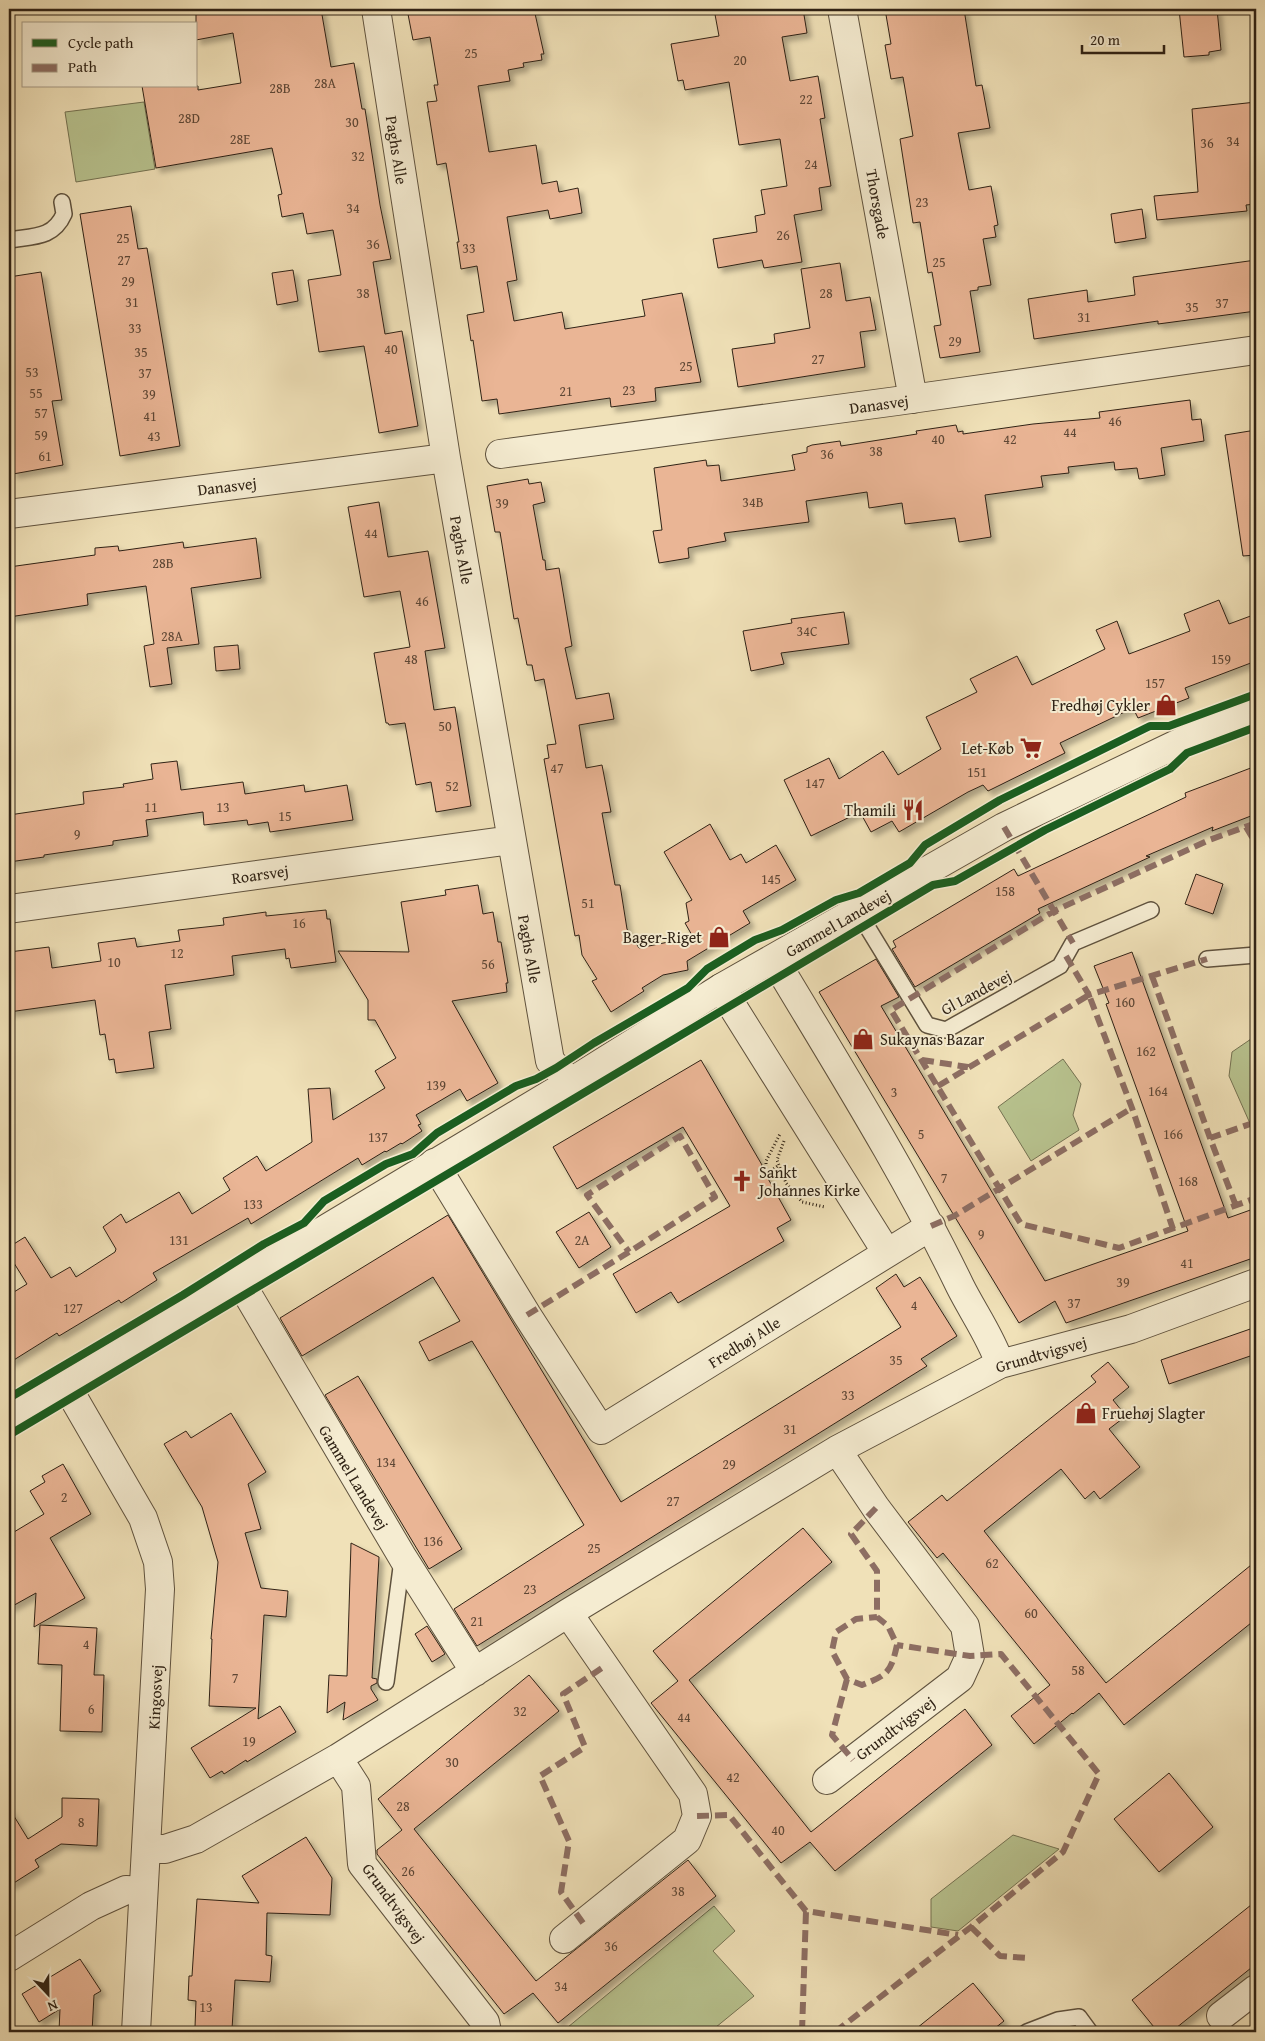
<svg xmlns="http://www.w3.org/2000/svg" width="1265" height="2041" viewBox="0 0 1265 2041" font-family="'Gentium Book Plus',serif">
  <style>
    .green { fill: #b8c38f; stroke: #747252 }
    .building { fill: #eab595; stroke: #2f2215; filter: url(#shadow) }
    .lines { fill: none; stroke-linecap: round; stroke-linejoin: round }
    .service-casing { stroke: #5f523e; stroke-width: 18 }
    .minor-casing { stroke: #5f523e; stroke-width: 30 }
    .tertiary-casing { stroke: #5f523e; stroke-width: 30 }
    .path { stroke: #2f2215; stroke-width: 3; stroke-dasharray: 1 2.5; stroke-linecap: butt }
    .service { stroke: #f5ecd1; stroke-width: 15 }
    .minor { stroke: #f5ecd1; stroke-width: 28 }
    .tertiary { stroke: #f5ecd1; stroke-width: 28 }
    .quiet { stroke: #8d6e63; stroke-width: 6; stroke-dasharray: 12 6; stroke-linecap: butt }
    .cycleway-casing { stroke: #f5ecd1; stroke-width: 11 }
    .cycleway { stroke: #1b5e20; stroke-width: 8 }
    .labels { text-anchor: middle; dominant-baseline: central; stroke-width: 4; stroke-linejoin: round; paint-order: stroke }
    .number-label { font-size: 14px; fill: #5e4735 }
    .street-label { font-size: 16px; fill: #2f2215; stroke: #f5ecd1 }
    .poi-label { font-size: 16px; fill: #2f2215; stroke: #f5ecd1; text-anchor: end }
  </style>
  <defs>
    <filter id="shadow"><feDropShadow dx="4.5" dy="4.5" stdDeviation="2.5" flood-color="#0004"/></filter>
  </defs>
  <rect width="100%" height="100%" fill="#f0e1b8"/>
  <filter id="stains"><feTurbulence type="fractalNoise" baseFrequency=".004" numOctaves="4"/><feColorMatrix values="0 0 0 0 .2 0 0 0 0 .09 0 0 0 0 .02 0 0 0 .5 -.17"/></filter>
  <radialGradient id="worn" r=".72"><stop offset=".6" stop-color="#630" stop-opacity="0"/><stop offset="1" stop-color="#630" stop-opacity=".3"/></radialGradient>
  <path class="green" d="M144,102L155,169L76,182L65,112Z
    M1251,1039L1256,1041V1137L1229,1076L1232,1052Z
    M1063,1059L1081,1084L1073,1115L1079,1130L1031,1161L998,1107Z
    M1013,1835L1059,1849L958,1931L931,1927V1899Z
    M714,1906L735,1931L713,1951L754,1996L710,2032H562Z"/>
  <path class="building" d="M196,9H321L331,67L354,63L362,109H365L380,205L391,259L373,262L385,334L402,331L418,426L379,433L364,346L319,352L308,280L341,275L333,230L307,234L303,213L282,217L278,195L282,194L272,148L156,168L142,86H198V90L241,83L233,33L196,40Z
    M407,9H534L544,54H541L542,60L523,63L524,67L508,70L510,81L478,86L489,152L536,145L542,184L557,181L559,192L578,188L582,213L550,219L548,210L507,217L517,280L507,282L514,321L562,312L565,329L645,316L642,300L682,293L701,382L655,388L656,401L611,407L610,398L499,414L497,399L482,401L473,340L471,341L467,315L484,312L477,266L461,269L457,242H459L446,163L437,165L427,102L437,101L434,85H438L430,37L413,40Z
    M714,9H803L807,33L782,37L790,81L818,76L825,118L820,119L831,186L819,188L822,210L794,215L802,262L764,268L762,260L718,268L713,239L757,232L755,216L765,214L761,190L787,186L780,139L739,145L729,82L685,90L683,80L678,81L671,44L719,36Z
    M885,9H964L976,86L982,85L990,128L958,133L969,190L991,186L998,225L994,226L996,237L983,239L991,285L978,287V290L970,291L980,352L940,358L934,326L941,325L932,272L928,273L920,222L913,223L900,139L913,136L903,77L891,79L885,45L891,44Z
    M1179,9H1217L1221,50L1209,52V55L1184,57Z
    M1256,102V204L1246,205L1247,211L1157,220L1154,196L1198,192L1192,109Z
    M131,206L138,249L147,248L180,446L120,456L80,214Z
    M1142,209L1146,238L1115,243L1111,214Z
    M1256,260V311L1158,324V321L1034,339L1028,299L1087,290L1088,302L1135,295L1133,277Z
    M840,263L846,301L870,297L876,330L860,332L865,367L738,387L732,349L775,343L774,334L810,328L801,269Z
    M293,270L298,301L277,305L272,273Z
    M41,272L62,400L52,401L63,465L13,474L9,451V277Z
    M1190,400L1192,420L1201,419L1204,441L1161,448L1165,475L1139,479L1137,468L1115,470L1114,462L1068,467L1069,473L1041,476L1043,487L985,495L991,537L959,542L955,518L905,524L902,503L869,508L867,492L806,501L809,522L724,533L726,541L688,548L689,558L659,563L653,531L662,530L654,468L706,460L707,466L719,465L721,481L795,470L792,455L807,452V447L812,445L840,441L841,446L917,434L916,431L956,425L958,432L963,431V434L1033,424L1100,418L1099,412Z
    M1256,430V555L1243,556L1225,435Z
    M528,479L529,484L541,482L545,502L533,505L543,560H545L546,570L559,568L572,646L565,648L576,699L609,693L614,719L579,725L586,768L602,765L611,812L602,813L615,885H620L627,929L639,948L693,937L685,923L689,921L686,903L692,900L664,852L710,824L730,860L741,854L746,863L776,845L796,880L743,911L750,923L687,961L688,970L663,975L642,988L644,991L611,1012L592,981L597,979L582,955L579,935L575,936L544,759L549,758L547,745L556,744L544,679L535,681L532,665H527L518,618L514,619L500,532H495L487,486Z
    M379,502L388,557L428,551L445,648L425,651L434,710L455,707L471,806L436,812L431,782L416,785L405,723L389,725L388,723H386L374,653L410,647L400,591L364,597L348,507Z
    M256,538L261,578L191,588L199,644L167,648L172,684L150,687L144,646L154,644L146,586L87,594L88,605L9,617V567L95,555V548L118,546L119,551L183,542L184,548Z
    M1219,600L1229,624L1256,614V661L1185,688L1189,698L1138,718L1133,708L1060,743L1065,753L988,791L983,785L968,792L899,832L892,821L871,832L860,812L811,836L784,780L829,758L839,779L883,751L898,775L941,749L926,717L977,692L970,679L1017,656L1032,685L1105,649L1096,630L1117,621L1129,654L1190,631L1184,614Z
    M844,612L849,644L781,653L784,664L751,671L743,631L792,623L791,619Z
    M238,645L240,669L216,671L214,647Z
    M177,761L181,790L243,782L245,794L304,785L305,792L347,785L353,820L270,832L268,822L248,825L247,820L204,825L203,812L146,820L148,836L113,841V845L44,855V857L9,862V815L84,804L83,792L124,787L123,784L153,779L151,764Z
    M1256,766V814L1212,831L1213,827L1146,856L1150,857L1038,909L1040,913L915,987L892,949L896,947L893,941L1014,869L1018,876L1186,797L1185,793Z
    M1196,874L1223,884L1213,914L1185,904Z
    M478,885L483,914L493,912L498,942H501L508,983H506L507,992L452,1001L498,1083L467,1101L460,1089L416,1115L421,1124L418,1125L422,1131L402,1144L401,1143L386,1152L385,1151L362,1165L358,1158L251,1224L248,1218L153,1273L157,1280L121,1303L119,1300L59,1336L57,1333L9,1363V1295L27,1284L9,1255V1247L25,1237L51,1278L70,1267L76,1277L115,1252L116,1249L103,1227L121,1214L126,1223L179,1192L192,1214L230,1190L223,1178L257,1156L266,1171L312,1142L308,1089L330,1088L333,1120L385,1088L375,1071L396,1058L375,1020H368V1000L338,951L409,952L401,902L446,895L445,890Z
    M326,910L327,919H330L336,962L291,968L289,958L286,959L285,949L232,956L234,975L165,985L171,1029L149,1032L154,1068L116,1073L114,1059L109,1060L105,1034L100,1035L95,1000L9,1012V952L49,947L52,968L101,961L98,943L135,938L137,947L180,941L178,930L224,925L223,918L266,912V916Z
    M1132,952L1228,1218L1256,1208V1257L1066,1323L1055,1301L1019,1323L819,992L876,959L899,997L881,1006L1045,1281L1188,1231L1106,1004L1109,1003L1094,966Z
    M701,1060L762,1165L761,1166L791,1220L777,1228L784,1241L678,1303L671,1292L636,1313L613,1274L730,1206L683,1127L577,1189L553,1147Z
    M589,1212L611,1247L579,1268L556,1232Z
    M448,1215L621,1502L901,1327L876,1288L896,1274L904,1287L920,1277L957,1336L921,1359L927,1366L477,1646L454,1609L584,1525L472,1341L429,1361L419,1342L460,1321L433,1277L302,1356L280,1318Z
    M1256,1327V1354L1169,1384L1161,1360Z
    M1108,1362L1129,1387L1113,1400L1126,1416L1109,1429L1140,1467L1100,1499L1094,1491L1085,1499L1061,1469L984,1531L1106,1683L1256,1561V1619L1124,1725L1099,1693L1073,1714L1072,1713L1034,1744L1011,1716L1050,1685L943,1553L937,1558L908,1522L942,1495L947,1501L1096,1382L1091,1376Z
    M358,1376L462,1549L429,1569L325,1395Z
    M231,1413L266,1472L248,1484L261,1529L245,1533L261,1588L288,1591L286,1617L264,1615L258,1719L280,1706L296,1732L247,1762L246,1760L224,1774L222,1771L210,1778L191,1748L256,1708L209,1706L212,1639H211L218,1562L202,1507L164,1444L186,1431L191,1438Z
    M63,1464L91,1514L50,1538L85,1598L34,1627L36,1593L9,1608V1535L44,1514L30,1491L45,1482L42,1476Z
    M803,1528L832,1562L689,1680L811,1832L965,1709L992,1745L835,1871L810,1842L781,1863L651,1703L678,1681L653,1651Z
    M351,1543L379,1557L372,1678L377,1679V1683L371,1686V1689L378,1700L343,1720L345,1702L327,1713L329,1675L347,1676Z
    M40,1625L97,1628L94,1675H104L102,1732L60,1731L62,1665L38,1664Z
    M427,1626L445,1654L432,1662L415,1634Z
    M529,1675L559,1711L414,1829L536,1981L688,1860L716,1896L558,2023L533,1993L504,2014L377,1854V1850L402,1830L378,1799Z
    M1169,1773L1213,1827L1159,1872L1114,1819Z
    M62,1798L99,1799L97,1846L61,1844L35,1860L39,1867L9,1886V1808L28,1839L62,1817Z
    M306,1837L332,1878L330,1915L267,1913L266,1955L272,1956L270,1982L235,1980L232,2029L195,2027L196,2001L188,2000L189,1976H192L197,1899L259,1903L242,1876Z
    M1256,1901V1964L1171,2032H1158L1132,2000Z
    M80,1959L101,1991L94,1995L92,2032L59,2031L60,2009L39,2022L22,1994Z
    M973,1983L1004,2021L990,2032H912Z"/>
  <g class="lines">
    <g class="service-casing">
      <path id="service" d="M9,240C32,236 53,239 64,214L62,202
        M853,913L866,925L927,1025L946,1030L1060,966L1073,943L1151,910
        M1207,959L1256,955
        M386,1682L402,1560
        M1027,2032L1058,2020L1079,2017L1090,2032"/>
    </g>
    <g class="minor-casing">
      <path id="minor" d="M376,9L446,458L550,1061L571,1082
        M842,9L913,399
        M500,454L897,401L1256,350
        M9,514L446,458
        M9,909L511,840
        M774,959C838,1066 906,1174 960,1286C973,1312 991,1337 1000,1364
        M721,988L887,1253
        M434,1163L527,1315L601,1430L931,1226
        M239,1280L403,1558L475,1672
        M66,1385L143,1518L158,1562L160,1589L136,2032
        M338,1758L356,1786L362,1864L485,2022L487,2032
        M827,1780L960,1678L970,1656L965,1626L876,1508L837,1450
        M147,1849H165L196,1839L338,1758L568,1613L837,1450L1000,1364L1131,1329L1256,1283
        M564,1939L687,1840L697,1816L693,1794L568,1613
        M9,1957L91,1906L126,1890L143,1891
        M1221,2016L1256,1989"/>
    </g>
    <g class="tertiary-casing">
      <path id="tertiary" d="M9,1419L571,1082L721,988L1004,827L1181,742L1256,711"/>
    </g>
    <path class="path" d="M784,1141L777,1160L786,1183L802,1202L825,1207
      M762,1169L766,1166V1161L780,1134
      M765,1175L779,1165
      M778,1197L790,1189"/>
    <use href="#service" class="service"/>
    <use href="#minor" class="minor"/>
    <use href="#tertiary" class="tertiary"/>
    <path class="quiet" d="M1256,823L1209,840L1054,911L891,1010L1021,1224L1119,1248L1256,1198
      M1004,827L1073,943
      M1246,827L1256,844
      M1066,956L1089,995L1207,959
      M1152,976L1210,1138
      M922,1060L968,1067
      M938,1086L1089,995L1132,1108L1173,1229
      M1236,1206L1210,1138L1256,1122
      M931,1226L954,1216L1132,1108
      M527,1315L629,1252L715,1197L680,1136L587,1195L629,1252
      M876,1508L851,1534L877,1571V1617L888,1626L897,1645C891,1672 888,1675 862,1685L847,1679L832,1651L836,1632L856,1619L877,1617
      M847,1679L832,1735L853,1760
      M697,1816L729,1815L806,1911L958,1935
      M583,1923L561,1892L569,1841L540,1776L585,1747L563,1694L605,1666
      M971,1927L1000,1956L1028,1958
      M802,2032L806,1911
      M835,2032L971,1927L1063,1852L1099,1774L1001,1654L970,1656L897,1645"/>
    <g class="cycleway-casing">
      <path id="cycleway" d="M9,1398L183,1295L264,1244L304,1223L324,1201L386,1164L413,1154L437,1133L516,1086L536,1079L556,1068L594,1043L688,988L707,969L755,940L782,930L836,900L859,893L910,863L925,845L1000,800L1150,726H1169L1256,694
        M9,1435L933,885L955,881L1045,830L1170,769L1187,753L1256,727"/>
    </g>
    <use href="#cycleway" class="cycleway"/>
  </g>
  <defs>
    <g id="shop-bare" transform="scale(1.725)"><path d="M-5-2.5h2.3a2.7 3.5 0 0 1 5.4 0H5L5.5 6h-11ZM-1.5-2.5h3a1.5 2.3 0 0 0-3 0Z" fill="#8f2418" stroke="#f5ecd1" stroke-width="2.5" paint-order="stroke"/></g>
    <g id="supermarket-bare" transform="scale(1.725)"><path d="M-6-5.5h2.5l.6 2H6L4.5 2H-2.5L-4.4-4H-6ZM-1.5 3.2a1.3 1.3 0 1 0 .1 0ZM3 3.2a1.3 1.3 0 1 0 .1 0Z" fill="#8f2418" stroke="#f5ecd1" stroke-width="2.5" paint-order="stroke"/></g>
    <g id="restaurant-bare" transform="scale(1.725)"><path d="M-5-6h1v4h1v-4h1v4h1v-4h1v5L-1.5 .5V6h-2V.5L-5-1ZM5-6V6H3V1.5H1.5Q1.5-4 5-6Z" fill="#8f2418" stroke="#f5ecd1" stroke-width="2.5" paint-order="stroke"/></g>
    <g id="church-bare" transform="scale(1.725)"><path d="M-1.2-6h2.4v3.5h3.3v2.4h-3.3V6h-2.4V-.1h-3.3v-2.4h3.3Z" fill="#8f2418" stroke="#f5ecd1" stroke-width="2.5" paint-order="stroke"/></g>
  </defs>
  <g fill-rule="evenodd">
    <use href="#shop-bare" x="1166" y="705"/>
    <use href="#supermarket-bare" x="1031" y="748"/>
    <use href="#restaurant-bare" x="913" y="810"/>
    <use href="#shop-bare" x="719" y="937"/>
    <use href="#shop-bare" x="863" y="1039"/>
    <use href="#church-bare" x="742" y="1181"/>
    <use href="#shop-bare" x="1086" y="1413"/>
  </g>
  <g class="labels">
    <g class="number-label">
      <text x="471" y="53">25</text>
      <text x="740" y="60">20</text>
      <text x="325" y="83">28A</text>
      <text x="280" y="88">28B</text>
      <text x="806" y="99">22</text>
      <text x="189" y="118">28D</text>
      <text x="352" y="122">30</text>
      <text x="240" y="139">28E</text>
      <text x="1233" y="141">34</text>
      <text x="1207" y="143">36</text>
      <text x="358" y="156">32</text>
      <text x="811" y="164">24</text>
      <text x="922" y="202">23</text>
      <text x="353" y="208">34</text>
      <text x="783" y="235">26</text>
      <text x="123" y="238">25</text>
      <text x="373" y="244">36</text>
      <text x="469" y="248">33</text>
      <text x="124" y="260">27</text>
      <text x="939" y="262">25</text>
      <text x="128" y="281">29</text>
      <text x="363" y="293">38</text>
      <text x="826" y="293">28</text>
      <text x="132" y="302">31</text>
      <text x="1222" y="303">37</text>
      <text x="1192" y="307">35</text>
      <text x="1084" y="317">31</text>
      <text x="135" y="328">33</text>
      <text x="955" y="341">29</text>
      <text x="391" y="349">40</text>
      <text x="141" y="352">35</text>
      <text x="818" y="359">27</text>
      <text x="686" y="366">25</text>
      <text x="32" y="372">53</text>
      <text x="145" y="373">37</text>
      <text x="629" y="390">23</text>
      <text x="566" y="391">21</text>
      <text x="36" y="393">55</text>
      <text x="149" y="394">39</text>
      <text x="41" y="413">57</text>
      <text x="150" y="416">41</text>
      <text x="1115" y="421">46</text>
      <text x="1070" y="432">44</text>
      <text x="41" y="435">59</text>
      <text x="154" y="436">43</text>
      <text x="938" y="439">40</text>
      <text x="1010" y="439">42</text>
      <text x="876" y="451">38</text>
      <text x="827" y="454">36</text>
      <text x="45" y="456">61</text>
      <text x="753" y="502">34B</text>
      <text x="502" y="503">39</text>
      <text x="371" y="533">44</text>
      <text x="163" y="563">28B</text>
      <text x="422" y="601">46</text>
      <text x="807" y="631">34C</text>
      <text x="172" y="636">28A</text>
      <text x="411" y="659">48</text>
      <text x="1221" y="659">159</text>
      <text x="1155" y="683">157</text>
      <text x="445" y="726">50</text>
      <text x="557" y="768">47</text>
      <text x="977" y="772">151</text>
      <text x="815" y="783">147</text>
      <text x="452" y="786">52</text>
      <text x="151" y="807">11</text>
      <text x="223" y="807">13</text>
      <text x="285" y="816">15</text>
      <text x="77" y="834">9</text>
      <text x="771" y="879">145</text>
      <text x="1005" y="891">158</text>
      <text x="588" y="903">51</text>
      <text x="299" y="923">16</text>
      <text x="177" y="953">12</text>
      <text x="114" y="962">10</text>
      <text x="488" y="964">56</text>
      <text x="1125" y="1002">160</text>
      <text x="1146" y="1051">162</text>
      <text x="436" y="1085">139</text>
      <text x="1158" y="1091">164</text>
      <text x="894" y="1092">3</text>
      <text x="921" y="1134">5</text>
      <text x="1173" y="1134">166</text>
      <text x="378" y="1137">137</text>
      <text x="944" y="1178">7</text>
      <text x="1188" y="1181">168</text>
      <text x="253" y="1204">133</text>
      <text x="981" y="1234">9</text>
      <text x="179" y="1240">131</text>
      <text x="582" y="1240">2A</text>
      <text x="1187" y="1263">41</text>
      <text x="1123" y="1282">39</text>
      <text x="1074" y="1303">37</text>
      <text x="914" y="1305">4</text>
      <text x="73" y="1308">127</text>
      <text x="896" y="1360">35</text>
      <text x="848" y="1395">33</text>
      <text x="790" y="1429">31</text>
      <text x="386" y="1462">134</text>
      <text x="729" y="1464">29</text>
      <text x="64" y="1497">2</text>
      <text x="673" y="1501">27</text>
      <text x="433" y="1541">136</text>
      <text x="594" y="1548">25</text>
      <text x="992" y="1563">62</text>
      <text x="530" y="1589">23</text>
      <text x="1031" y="1613">60</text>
      <text x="477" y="1621">21</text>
      <text x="86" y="1644">4</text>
      <text x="1078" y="1670">58</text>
      <text x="235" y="1678">7</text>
      <text x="91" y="1709">6</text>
      <text x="520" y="1711">32</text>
      <text x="684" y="1717">44</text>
      <text x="249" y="1741">19</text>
      <text x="452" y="1762">30</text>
      <text x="733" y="1777">42</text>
      <text x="403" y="1806">28</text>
      <text x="81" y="1822">8</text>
      <text x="778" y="1830">40</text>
      <text x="408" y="1871">26</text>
      <text x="678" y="1891">38</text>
      <text x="611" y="1946">36</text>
      <text x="561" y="1986">34</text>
      <text x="206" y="2007">13</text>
    </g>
    <g class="street-label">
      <text transform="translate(397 150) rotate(81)">Paghs Alle</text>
      <text transform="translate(878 204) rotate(80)">Thorsgade</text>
      <text transform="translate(879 404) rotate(-8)">Danasvej</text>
      <text transform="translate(227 486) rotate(-7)">Danasvej</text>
      <text transform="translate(462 550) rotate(80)">Paghs Alle</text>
      <text transform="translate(260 874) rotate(-8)">Roarsvej</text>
      <text transform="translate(838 923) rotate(-30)">Gammel Landevej</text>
      <text transform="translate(530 949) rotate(80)">Paghs Alle</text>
      <text transform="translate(976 992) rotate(-28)">Gl Landevej</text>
      <text transform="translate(744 1342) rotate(-32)">Fredhøj Alle</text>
      <text transform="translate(1041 1354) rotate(-16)">Grundtvigsvej</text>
      <text transform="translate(354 1477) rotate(59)">Gammel Landevej</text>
      <text transform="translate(155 1697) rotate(-87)">Kingosvej</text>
      <text transform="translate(895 1728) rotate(-37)">Grundtvigsvej</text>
      <text transform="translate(394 1903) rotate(54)">Grundtvigsvej</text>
    </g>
    <g class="poi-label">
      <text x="1150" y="705">Fredhøj Cykler</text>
      <text x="1014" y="748">Let-Køb</text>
      <text x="896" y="810">Thamili</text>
      <text x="702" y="937">Bager-Riget</text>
      <text x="880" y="1039" text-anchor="start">Sukaynas Bazar</text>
      <text x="759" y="1172" text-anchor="start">Sankt<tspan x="759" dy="18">Johannes Kirke</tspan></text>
      <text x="1102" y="1413" text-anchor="start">Fruehøj Slagter</text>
    </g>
  </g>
  <rect width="1265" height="2041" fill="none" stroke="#f0e1b8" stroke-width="30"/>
  <rect x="10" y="10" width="1245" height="2021" fill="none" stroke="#2f2215" stroke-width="2.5"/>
  <rect x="15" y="15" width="1235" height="2011" fill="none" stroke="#2f2215"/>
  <rect x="22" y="22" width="175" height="65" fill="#f5ecd1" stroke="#a69b86"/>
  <rect x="32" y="39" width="25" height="8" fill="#1b5e20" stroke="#a69b86"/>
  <text x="68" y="48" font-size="15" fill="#2f2215">Cycle path</text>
  <rect x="32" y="64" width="25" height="8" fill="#8d6e63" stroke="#a69b86"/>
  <text x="68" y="72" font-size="15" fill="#2f2215">Path</text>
  <g transform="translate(48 1994) rotate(158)" stroke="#f5ecd1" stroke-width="4" paint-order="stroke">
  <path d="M0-4L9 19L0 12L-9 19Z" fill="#2f2215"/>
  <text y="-8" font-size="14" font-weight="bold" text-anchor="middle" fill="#2f2215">N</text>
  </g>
  <path d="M1082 45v8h82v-8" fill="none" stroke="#2f2215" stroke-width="2.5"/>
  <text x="1090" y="45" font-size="15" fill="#2f2215" stroke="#f5ecd1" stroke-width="4" paint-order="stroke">20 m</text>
  <rect width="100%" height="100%" filter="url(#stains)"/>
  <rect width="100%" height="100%" fill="url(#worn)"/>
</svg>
